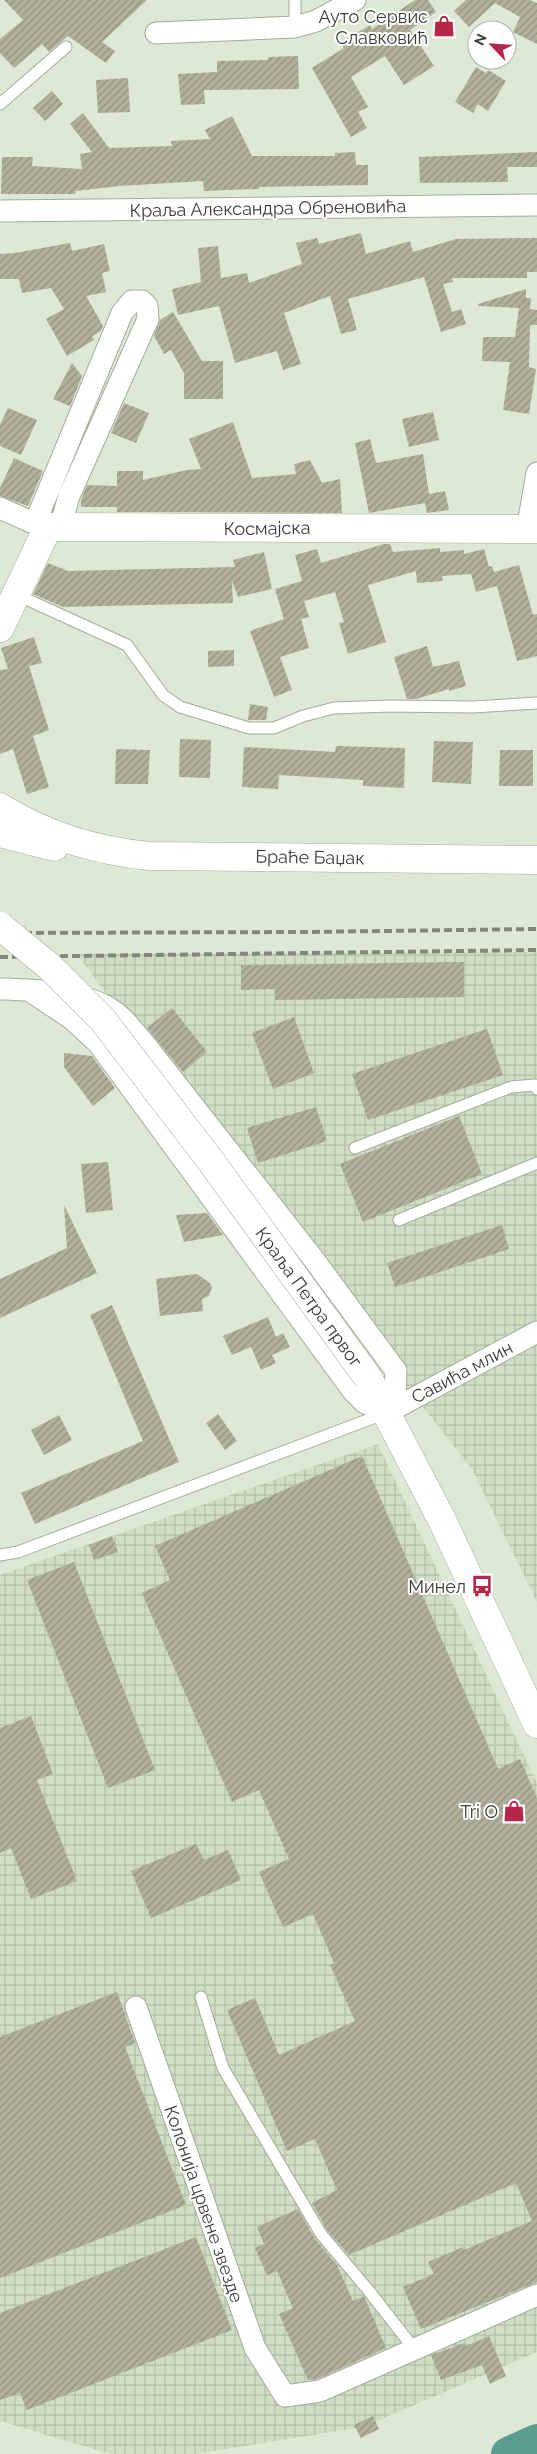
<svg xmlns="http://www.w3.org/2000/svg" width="537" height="2454" viewBox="0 0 537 2454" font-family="Raleway,sans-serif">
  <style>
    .industrial { fill: url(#industrial-grid) }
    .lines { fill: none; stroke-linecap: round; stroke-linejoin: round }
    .river { stroke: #599e8e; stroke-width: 34 }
    .building { fill: url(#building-hatch) }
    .service-casing { stroke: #a2ac99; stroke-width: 13 }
    .minor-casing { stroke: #a2ac99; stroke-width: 23 }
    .tertiary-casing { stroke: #a2ac99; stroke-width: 29 }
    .secondary-casing { stroke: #a2ac99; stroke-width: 29 }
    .service { stroke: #fff; stroke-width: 11 }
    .minor { stroke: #fff; stroke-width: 21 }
    .tertiary { stroke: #fff; stroke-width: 28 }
    .secondary { stroke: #fff; stroke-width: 28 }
    .rail { stroke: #81887b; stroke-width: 4; stroke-dasharray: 8 4; stroke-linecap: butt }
    .secondary-bridge-casing { stroke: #a2ac99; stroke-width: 29; stroke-linecap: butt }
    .secondary-bridge { stroke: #fff; stroke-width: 28 }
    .labels { text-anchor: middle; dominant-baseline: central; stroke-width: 4; stroke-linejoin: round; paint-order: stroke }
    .poi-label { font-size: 18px; fill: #3a3e36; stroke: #fff; text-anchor: end }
    .street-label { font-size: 18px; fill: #3a3e36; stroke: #fff }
  </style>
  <defs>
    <pattern id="industrial-grid" width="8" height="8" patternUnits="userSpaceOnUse" patternTransform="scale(1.25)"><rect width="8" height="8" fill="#d0dec3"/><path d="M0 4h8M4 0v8" fill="none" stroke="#b3c0a8"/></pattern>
    <pattern id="building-hatch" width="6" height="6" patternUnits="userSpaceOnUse" patternTransform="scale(1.25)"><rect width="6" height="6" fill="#b1b19c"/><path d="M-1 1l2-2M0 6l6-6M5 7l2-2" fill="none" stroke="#919180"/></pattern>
  </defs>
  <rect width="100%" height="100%" fill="#dee9d5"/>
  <path class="industrial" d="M537,952V1602L472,1469L255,1195L77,954Z
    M378,1444L537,1783V2352L363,2427L195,2454H110L0,2421V1575Z"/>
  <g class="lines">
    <path class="river" d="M508,2454L537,2441"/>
  </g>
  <path class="building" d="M4,0H147L102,42L115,51L106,63L68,36L49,52L42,44L14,68L0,53V39L23,20Z
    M415,0H428L436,12L410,30L434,66L404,85L385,56L351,77L368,107L358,112L367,128L351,137L312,68L344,48L340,43L370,25L372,29Z
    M466,0H530L537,3V44L513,32L520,17L495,3L469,27L454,11Z
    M298,56L299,89L204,90L205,104L181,105L178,74L217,72V61L268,60V57Z
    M476,67L486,73L488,70L506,81L488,111L478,104L473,113L455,102Z
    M128,78L130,112L98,113L96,80Z
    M52,91L63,104L45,121L33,108Z
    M83,113L109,148L172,146L171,141L210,139L205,130L232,116L252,156H335V153L355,152L356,165H368V185L259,187V189L204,191L203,181L119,186L76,191L75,194H1L2,157H33L32,166L82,169L80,154L92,152L70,124Z
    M537,152V167H507L508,182L420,183L419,157Z
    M361,233L366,254L410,241L413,252L456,239L537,238V272H527V278H452L453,282L443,284L452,312L461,309L466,324L441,332L424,277L348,299L357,330L341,334L330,296L284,313L301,364L283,370L277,351L235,363L219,306L178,315L172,289L201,282L198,248L218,246L221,278L247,273L249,283L302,264L296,243L317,238L319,244Z
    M70,243L72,251L104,244L110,271L102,273L106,292L86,296L103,326L101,331L92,336L94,340L67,356L46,319L64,309L51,288L22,293L19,279H0V254L15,253Z
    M526,289V298H531L530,309L537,310V325H530L529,367L536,369L529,414L503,410L510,362L482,361L483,337H515L519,308L478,306V304Z
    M173,312L202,361H223V399H184V373L171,350L164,354L154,336L160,320Z
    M72,363L82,376L70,406L53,399Z
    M124,403L149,413L136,443L111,433Z
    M8,408L37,420L21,455L0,446V425Z
    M433,412L439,440L409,447L402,419Z
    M233,422L252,478L296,474L294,464L310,460L322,483L340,479L342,513L117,512V507H81V500L87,485L117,486V471H143V480L187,470L201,469L189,439Z
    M370,439L376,463L423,454L429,494L445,491L449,510L427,513L425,503L369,513L355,443Z
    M14,458L43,471L28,506L0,496V488Z
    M384,544H390L393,552L440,548V552L464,550V554L484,549L489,567L492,566L494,572L519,565L533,615L537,614V656L517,661L497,586L476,592L471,574L442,576L443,581L417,583L416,571L368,585L386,642L348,654L339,623L344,622L335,592L304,601L309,617L301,619L309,648L280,657L292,690L274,697L250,631L284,619L275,589L302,581L295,555L317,549L321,563Z
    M264,552L272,589L238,597L232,581L233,603L63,607L33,594L48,563L68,571L235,567L233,560Z
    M34,637L42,663L29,666L49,730L33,736L49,787L27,794L13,749L0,754V670L8,669L1,648Z
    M427,646L433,667L459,661L466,686L449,691V689L416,699H407L394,657Z
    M234,650V666L208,667V651Z
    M250,704L268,707L266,720H248Z
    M180,739L211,740L210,778L179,777Z
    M434,741L473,742L471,784L432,782Z
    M336,746L405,748L404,788L363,786V780L279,775L278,789L242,787L244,747L335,752Z
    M116,749L150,750L148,784H115Z
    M500,750H533V786H499Z
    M464,962V997L275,1000V989L241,990V965Z
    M172,1008L207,1052L183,1072L147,1028Z
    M294,1017L314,1073L273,1089L252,1033Z
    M487,1029L503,1075L368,1120L352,1074Z
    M64,1053L92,1056L115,1088L93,1106L64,1067Z
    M316,1107L327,1141L258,1163L247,1128Z
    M459,1116L482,1174L363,1222L340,1164Z
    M108,1162L113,1210L86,1213L81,1164Z
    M64,1205L97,1273L0,1318V1279L67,1248Z
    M207,1213L223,1235L184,1242L176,1215Z
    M502,1225L509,1249L395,1287L387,1263Z
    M197,1274L210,1283L212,1287L209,1296L202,1299L203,1311L160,1316L156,1279Z
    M112,1305L179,1462L35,1524L21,1493L143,1441L90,1315Z
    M268,1317L276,1337L283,1333L290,1347L272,1355L276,1363L261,1370L251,1347L232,1355L223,1336Z
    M218,1414L237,1441L225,1450L206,1423Z
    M59,1415L72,1440L44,1455L31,1430Z
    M362,1456L498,1769L520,1759L537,1798V2282L421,2329L403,2287L434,2274L428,2262L463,2247L464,2250L532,2221L516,2183L349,2255L327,2230L312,2203L337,2190L315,2139L287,2151L227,2010L255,1998L279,2055L355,2021L330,1965L334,1963L313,1914L283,1927L259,1872L289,1859L259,1790L232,1802L142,1593L170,1580L155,1546Z
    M112,1536L118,1552L94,1560L89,1545Z
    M74,1562L155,1770L108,1788L27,1580Z
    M31,1716L53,1774L37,1780L77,1881L31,1899L11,1848L0,1853V1728Z
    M196,1844L204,1860L228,1850L241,1880L151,1918L131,1871Z
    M117,1992L135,2043L125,2047L186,2205L0,2278V2037Z
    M298,2209L315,2239L337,2265L353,2301L364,2296L386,2348L317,2379L308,2380L279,2314L293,2308L277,2271L267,2275L255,2248L264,2244L257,2227Z
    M196,2237L232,2330L27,2410L20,2393L0,2400V2313Z
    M489,2336L506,2376L490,2384L482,2365L441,2380L431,2355L465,2343L466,2346Z
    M373,2416L379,2429L361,2438L354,2425Z"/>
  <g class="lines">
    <g class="service-casing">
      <path id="service" d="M295,0V27
        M0,104L66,47
        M15,594L127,645L163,695L180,707L249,728H274L303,716L334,708L389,706L473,707L537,703
        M355,1148L511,1087L535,1085L537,1089
        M399,1220L537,1163
        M0,1555L18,1552L386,1413
        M201,1997L223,2068L321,2234L369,2291L415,2350"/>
    </g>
    <g class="minor-casing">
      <path id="minor" d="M156,33L295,27L316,21L355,0
        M0,211L537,205
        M0,508L31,522L48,527
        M35,523L122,313L132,301H142L147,306L148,319L69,496L60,527
        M527,530L537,473
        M0,989C31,990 82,991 109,1008C123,1016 133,1031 144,1043L312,1257L396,1371L395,1395L388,1412
        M33,993L72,1019L98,1043L353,1391L365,1403L388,1412
        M388,1412L537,1332
        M136,2007L255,2348L285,2396L320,2391L537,2295"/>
    </g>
    <g class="tertiary-casing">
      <path id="tertiary" d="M0,628L48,527L537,529"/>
    </g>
    <g class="secondary-casing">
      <path id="secondary" d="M0,807C46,836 97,851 150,856L537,860
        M0,833L54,847
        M368,1378L442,1520L537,1724"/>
    </g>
    <use href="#service" class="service"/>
    <use href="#minor" class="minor"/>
    <use href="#tertiary" class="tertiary"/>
    <use href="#secondary" class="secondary"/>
    <path class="rail" d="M0,933L307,932L537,929
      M0,957L537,950"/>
    <g class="secondary-bridge-casing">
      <path id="secondary-bridge" d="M0,926L50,967L102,1019L210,1160L368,1378"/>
    </g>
    <use href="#secondary-bridge" class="secondary-bridge"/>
  </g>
  <defs>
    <g id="shop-bare" transform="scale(1.725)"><path d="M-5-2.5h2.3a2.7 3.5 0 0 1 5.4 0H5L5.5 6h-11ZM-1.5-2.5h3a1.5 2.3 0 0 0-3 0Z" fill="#b72648" stroke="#fff" stroke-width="2.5" paint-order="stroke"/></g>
    <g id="bus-bare" transform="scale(1.725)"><path d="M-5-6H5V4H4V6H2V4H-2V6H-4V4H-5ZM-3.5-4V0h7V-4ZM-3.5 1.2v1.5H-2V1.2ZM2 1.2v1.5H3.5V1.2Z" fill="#b72648" stroke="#fff" stroke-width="2.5" paint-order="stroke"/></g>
  </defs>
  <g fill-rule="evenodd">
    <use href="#shop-bare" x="444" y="26"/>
    <use href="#bus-bare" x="482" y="1586"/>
    <use href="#shop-bare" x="514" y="1811"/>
  </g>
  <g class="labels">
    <g class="poi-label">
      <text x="428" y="16">Ауто Сервис<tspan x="428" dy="21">Славковић</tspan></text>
      <text x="466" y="1586">Минел</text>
      <text x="498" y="1811">Tri O</text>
    </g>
    <g class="street-label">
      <text transform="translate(268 208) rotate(-1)">Краља Александра Обреновића</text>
      <text transform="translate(267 528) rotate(-1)">Космајска</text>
      <text transform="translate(310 857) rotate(1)">Браће Баџак</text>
      <text transform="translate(309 1297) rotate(54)">Краља Петра првог</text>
      <text transform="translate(462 1372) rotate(-28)">Савића млин</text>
      <text transform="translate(204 2204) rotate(71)">Колонија црвене звезде</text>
    </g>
  </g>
  <g transform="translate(492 45) rotate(295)"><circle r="24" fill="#ffffff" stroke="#b0b2af"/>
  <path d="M0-4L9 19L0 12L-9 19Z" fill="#b72648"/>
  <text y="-8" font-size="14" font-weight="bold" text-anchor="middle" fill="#3a3e36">N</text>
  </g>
</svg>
